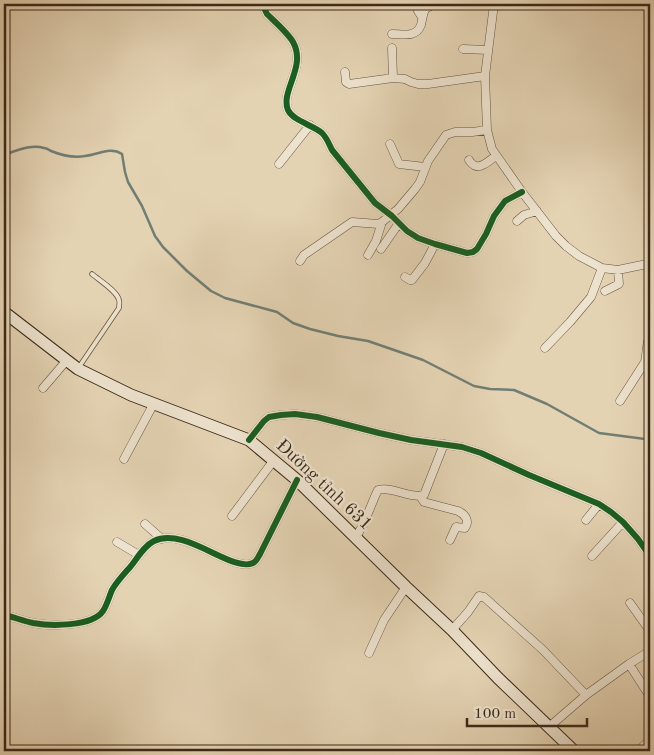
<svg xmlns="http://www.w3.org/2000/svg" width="654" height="755" viewBox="0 0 654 755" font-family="'Old Standard TT',serif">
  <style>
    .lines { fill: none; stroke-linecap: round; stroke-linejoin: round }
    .stream { stroke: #717e74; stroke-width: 2.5 }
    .lane-casing { stroke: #665440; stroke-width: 5.5 }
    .street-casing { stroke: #665440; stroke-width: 9 }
    .secondary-casing { stroke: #3c2919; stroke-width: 13 }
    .lane { stroke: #ede2ce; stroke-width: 4 }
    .street { stroke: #ede2ce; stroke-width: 8 }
    .secondary { stroke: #ede2ce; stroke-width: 11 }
    .cycleway-casing { stroke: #ede2ce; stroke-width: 9 }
    .cycleway { stroke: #1b5e20; stroke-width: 6 }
    .labels { text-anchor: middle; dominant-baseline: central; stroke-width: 4.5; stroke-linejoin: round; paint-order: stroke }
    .street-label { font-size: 18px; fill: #3c2919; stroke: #ede2ce }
  </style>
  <rect width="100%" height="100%" fill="#e4d3b3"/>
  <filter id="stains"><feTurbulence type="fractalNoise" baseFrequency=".004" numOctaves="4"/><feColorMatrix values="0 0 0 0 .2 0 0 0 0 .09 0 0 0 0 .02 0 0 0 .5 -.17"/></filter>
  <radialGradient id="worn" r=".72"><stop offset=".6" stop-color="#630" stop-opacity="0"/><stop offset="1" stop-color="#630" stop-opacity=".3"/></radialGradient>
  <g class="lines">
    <path class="stream" d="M4,156L6,154C18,150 32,144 44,148C47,148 49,150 51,151C61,155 75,158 85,156C98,155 110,146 122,154L125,172L128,182L142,206L155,236L163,247L187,271L211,291L225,298L277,312L293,323L310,329L338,336L368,341L423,360L474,386L490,389L514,390L547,404L599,433L645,439L650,440"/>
    <g class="lane-casing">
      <path id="lane" d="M79,367L119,308C119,306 120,302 119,300C117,291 99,280 92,274"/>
    </g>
    <g class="street-casing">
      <path id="street" d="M264,4V8L267,14C274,21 288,33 293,42C307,67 280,91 288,110C293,121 313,125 322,133C327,138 329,144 332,150L375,203L392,216L407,231L418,238L435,244L467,253L473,252L477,249L486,234L494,216L505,201L522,192
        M416,4L418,11L422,17
        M494,4L485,76L487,130L492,149L522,192L556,236L566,246L579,256L602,268L618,270L642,265L650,266
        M392,34C403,34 416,38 421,25C422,20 423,14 425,9L434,4
        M392,48L393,78
        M463,49L488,50
        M345,72L346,82L349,84L393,78L405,79L411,82L418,84H428L485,76
        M390,144L399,164L425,167
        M469,160C470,162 474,166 476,166C482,168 491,159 496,156
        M279,164L310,125
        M517,221L524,215L537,211
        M381,249L399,223
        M368,255L376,241L382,222
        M300,261L304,255L352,222L378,224L382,222L398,209L415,189L420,182L428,161L446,135L455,132H472L487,130
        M405,277L410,280H412L425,263L435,244
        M605,291L619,284L618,270
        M545,348L570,322L591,297L602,268
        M43,388L67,360
        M620,401L645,362C647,353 646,344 650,335
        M249,440L264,421L269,417L281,415L295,414L317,417L379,433L411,440L462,447L481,453L529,475L599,504L611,512L623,522L638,539L650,556
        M124,459L154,403
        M421,496L422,499L424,502L458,511C465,514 470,521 465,528L456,527L450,540
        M232,516L274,460
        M586,520L599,504
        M145,524L162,539
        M356,537L363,525L376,494L378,490C393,486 409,499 424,495L444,444
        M117,542L139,555
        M592,556L623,522
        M630,603L650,631
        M4,615C14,617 23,621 33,623C50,626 92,627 103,611C107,605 109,597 112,590C117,581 124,574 131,566C138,557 144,546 154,541C185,526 232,573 253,563C257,561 258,557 260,554L297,480
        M452,630L468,612L479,596L484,597L543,650L586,695
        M369,653L384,620L406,587
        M629,664L647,692
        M649,711L650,713
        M549,727L586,695L629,664L650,651
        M638,751L650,740"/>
    </g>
    <g class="secondary-casing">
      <path id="secondary" d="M4,312L78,369L131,395L249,440L297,480L406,587L452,630L498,678L574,751"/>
    </g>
    <use href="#lane" class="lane"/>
    <use href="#street" class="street"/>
    <use href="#secondary" class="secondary"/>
    <g class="cycleway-casing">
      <path id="cycleway" d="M264,4V8L267,14C274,21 288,33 293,42C307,67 280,91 288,110C293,121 313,125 322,133C327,138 329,144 332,150L375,203L392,216L407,231L418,238L435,244L467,253L473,252L477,249L486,234L494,216L505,201L522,192
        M249,440L264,421L269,417L281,415L295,414L317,417L379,433L411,440L462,447L481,453L529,475L599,504L611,512L623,522L638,539L650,556
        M4,615C14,617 23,621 33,623C50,626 92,627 103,611C107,605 109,597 112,590C117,581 124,574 131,566C138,557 144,546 154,541C185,526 232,573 253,563C257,561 258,557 260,554L297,480"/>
    </g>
    <use href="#cycleway" class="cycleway"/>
  </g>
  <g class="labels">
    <g class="street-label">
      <text transform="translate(324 485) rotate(43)">Đường tỉnh 631</text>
    </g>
  </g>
  <rect width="654" height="755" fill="none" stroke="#e4d3b3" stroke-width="20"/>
  <rect x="5" y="5" width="644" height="745" fill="none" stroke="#3c2919" stroke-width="2.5"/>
  <rect x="10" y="10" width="634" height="735" fill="none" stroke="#3c2919"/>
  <path d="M467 718v8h120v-8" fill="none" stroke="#3c2919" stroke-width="2.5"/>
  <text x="474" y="718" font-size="15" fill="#3c2919" stroke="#ede2ce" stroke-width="4" paint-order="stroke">100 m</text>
  <rect width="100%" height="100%" filter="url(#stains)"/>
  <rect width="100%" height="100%" fill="url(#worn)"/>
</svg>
